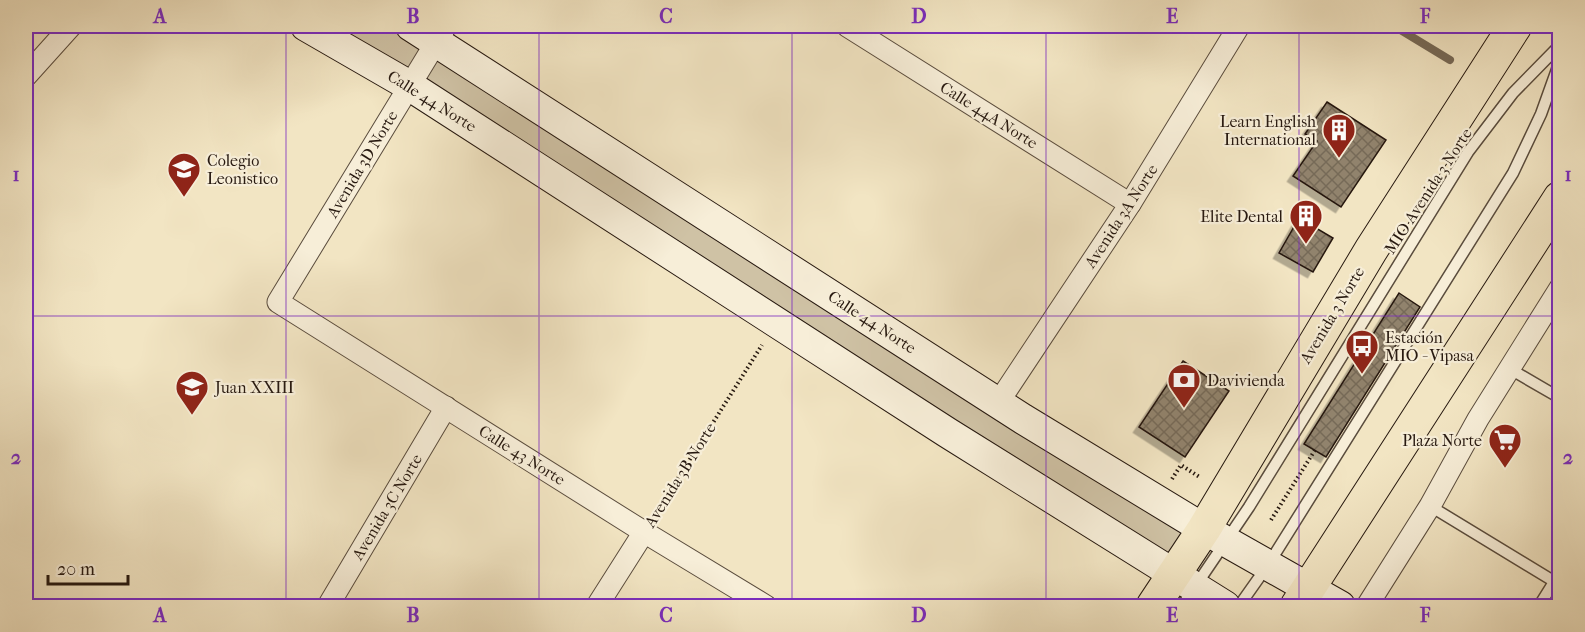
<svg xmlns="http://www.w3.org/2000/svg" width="1585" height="632" viewBox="0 0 1585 632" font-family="'IM FELL French Canon',serif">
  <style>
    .green { fill: #cfc2a5; stroke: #7b6e5a; stroke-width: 1.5 }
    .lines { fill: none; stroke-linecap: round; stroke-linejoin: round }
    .stream { stroke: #776a57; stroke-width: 8 }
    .building { fill: url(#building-cross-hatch); stroke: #271910; stroke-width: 1.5; filter: url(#shadow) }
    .lane-casing { stroke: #5a4c3d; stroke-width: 13 }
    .street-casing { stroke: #5a4c3d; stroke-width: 23 }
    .secondary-casing { stroke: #271910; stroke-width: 32 }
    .primary-casing { stroke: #271910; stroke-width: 35 }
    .path { stroke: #271910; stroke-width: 4; stroke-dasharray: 1.5 3; stroke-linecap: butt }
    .lane { stroke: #f7eed8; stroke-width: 10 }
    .street { stroke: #f7eed8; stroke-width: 21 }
    .secondary { stroke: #f7eed8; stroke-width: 30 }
    .primary { stroke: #f2e5c3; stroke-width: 33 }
    .grid { fill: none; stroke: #7b2cbf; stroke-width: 1.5; stroke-opacity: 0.55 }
    .labels { text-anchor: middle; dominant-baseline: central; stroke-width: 4.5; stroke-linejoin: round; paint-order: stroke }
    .street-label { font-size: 16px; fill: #271910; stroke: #f7eed8 }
    .poi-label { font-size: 16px; fill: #271910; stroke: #f7eed8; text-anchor: start }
    .neatline { fill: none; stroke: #7b2cbf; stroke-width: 2 }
    .grid-label { font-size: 20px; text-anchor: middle; font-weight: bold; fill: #7b2cbf }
  </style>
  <defs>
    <pattern id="building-cross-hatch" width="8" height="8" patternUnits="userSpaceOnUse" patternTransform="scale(1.5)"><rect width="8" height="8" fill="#91836d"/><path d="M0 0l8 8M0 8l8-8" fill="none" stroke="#766a58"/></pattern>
    <filter id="shadow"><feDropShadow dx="-5.5" dy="5.5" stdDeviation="0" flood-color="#0004"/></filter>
  </defs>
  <rect width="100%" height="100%" fill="#f2e5c3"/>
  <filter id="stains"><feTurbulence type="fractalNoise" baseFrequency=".00333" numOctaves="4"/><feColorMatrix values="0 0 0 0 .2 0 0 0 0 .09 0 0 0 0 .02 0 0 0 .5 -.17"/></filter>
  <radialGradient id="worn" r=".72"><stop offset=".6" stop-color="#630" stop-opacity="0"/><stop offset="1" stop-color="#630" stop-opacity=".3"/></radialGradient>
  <!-- green -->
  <polygon class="green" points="306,26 411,26 1204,529 1174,574"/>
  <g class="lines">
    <!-- stream -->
    <polyline class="stream" points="1394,26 1450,60"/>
  </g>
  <!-- building -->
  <g class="building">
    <polygon points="1327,102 1386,140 1341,207 1293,176 1317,141 1305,134"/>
    <polygon points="1299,218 1333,238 1313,272 1279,253"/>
    <polygon points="1399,293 1420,307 1326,457 1304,444"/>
    <polygon points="1183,361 1229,391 1185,457 1139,427"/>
  </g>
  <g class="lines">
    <!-- lane casing -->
    <g class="lane-casing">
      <g id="lane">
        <polyline points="1510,369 1560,398"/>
        <polyline points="1430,506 1560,585"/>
        <polyline points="1182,606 1249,507 1468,152 1513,93 1560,45"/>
        <polyline points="1239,606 1268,565 1513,173 1541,114 1560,61"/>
        <polyline points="1539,606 1554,582"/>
      </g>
    </g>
    <!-- street casing -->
    <g class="street-casing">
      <g id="street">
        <polyline points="446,26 278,302 644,532 766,606"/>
        <polyline points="847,26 1130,204"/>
        <polyline points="26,76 71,26"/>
        <polyline points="998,403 1130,204 1239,26"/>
        <polyline points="328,606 446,407"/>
        <polyline points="597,606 644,532"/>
        <polyline points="1367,606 1430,506 1478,419 1560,288"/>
      </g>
    </g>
    <!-- secondary casing -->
    <g class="secondary-casing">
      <g id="secondary">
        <polyline points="306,26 410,86 948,433 1225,606"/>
        <polyline points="411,26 1023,419 1204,529 1340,606"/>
      </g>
    </g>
    <!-- primary casing -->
    <g class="primary-casing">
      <g id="primary">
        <polyline points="1153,606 1204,529 1371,250 1515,26"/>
        <polyline points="1297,606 1560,198"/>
      </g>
    </g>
    <!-- path -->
    <g class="path">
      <polyline points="1172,479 1181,465 1201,478"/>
      <polyline points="656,513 762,345"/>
      <polyline points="1271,520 1315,450"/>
    </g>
    <!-- lane -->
    <use href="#lane" class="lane"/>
    <!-- street -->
    <use href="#street" class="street"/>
    <!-- secondary -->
    <use href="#secondary" class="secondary"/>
    <!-- primary -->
    <use href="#primary" class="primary"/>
  </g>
  <!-- grid -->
  <path class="grid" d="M286,26V606M539,26V606M792,26V606M1046,26V606M1299,26V606M26,316H1560"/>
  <!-- icons -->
  <defs>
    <g id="building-pin" transform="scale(1.725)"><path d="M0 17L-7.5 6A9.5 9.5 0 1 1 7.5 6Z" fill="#8f2418" stroke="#f7eed8"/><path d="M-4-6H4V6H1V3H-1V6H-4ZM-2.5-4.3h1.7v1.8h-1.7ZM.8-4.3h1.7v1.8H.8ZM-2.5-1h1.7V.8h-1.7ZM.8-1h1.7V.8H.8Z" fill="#fff"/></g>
    <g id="school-pin" transform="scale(1.725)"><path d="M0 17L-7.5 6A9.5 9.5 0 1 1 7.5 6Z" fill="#8f2418" stroke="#f7eed8"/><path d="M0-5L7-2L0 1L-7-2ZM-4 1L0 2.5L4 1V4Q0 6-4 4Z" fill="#fff"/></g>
    <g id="bus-pin" transform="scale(1.725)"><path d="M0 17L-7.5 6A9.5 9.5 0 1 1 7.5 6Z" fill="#8f2418" stroke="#f7eed8"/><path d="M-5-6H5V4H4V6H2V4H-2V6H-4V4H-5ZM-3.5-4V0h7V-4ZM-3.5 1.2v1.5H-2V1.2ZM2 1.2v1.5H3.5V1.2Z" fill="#fff"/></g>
    <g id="bank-pin" transform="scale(1.725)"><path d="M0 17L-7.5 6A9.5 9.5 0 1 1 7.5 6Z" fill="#8f2418" stroke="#f7eed8"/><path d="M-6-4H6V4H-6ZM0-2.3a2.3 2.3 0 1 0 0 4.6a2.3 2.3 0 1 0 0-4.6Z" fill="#fff"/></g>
    <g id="supermarket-pin" transform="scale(1.725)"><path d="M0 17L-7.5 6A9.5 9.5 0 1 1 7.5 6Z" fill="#8f2418" stroke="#f7eed8"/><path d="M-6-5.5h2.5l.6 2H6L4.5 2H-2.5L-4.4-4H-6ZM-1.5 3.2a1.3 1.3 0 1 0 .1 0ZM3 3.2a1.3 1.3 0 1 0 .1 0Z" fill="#fff"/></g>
  </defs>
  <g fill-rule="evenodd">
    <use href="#building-pin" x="1339" y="130"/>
    <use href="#school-pin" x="184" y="169"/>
    <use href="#building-pin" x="1306" y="216"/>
    <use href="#bus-pin" x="1362" y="346"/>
    <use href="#bank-pin" x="1184" y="380"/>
    <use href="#school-pin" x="192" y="387"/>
    <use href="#supermarket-pin" x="1505" y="440"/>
  </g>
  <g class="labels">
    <!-- street labels -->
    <g class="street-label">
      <text transform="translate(432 101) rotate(32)">Calle 44 Norte</text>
      <text transform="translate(989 115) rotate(32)">Calle 44A Norte</text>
      <text transform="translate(362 164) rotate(-59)">Avenida 3D Norte</text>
      <text transform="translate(1428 191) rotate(-57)">MIO Avenida 3 Norte</text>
      <text transform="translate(1121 216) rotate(-57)">Avenida 3A Norte</text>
      <text transform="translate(1332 315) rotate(-59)">Avenida 3 Norte</text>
      <text transform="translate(872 322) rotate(33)">Calle 44 Norte</text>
      <text transform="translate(522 455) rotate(32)">Calle 43 Norte</text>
      <text transform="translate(680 475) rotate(-58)">Avenida 3B Norte</text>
      <text transform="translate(387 507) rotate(-59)">Avenida 3C Norte</text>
    </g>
    <!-- poi labels -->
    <g class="poi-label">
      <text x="1316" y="121" text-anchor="end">Learn English<tspan x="1316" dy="18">International</tspan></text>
      <text x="207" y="160">Colegio<tspan x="207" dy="18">Leonistico</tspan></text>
      <text x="1283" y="216" text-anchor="end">Elite Dental</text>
      <text x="1385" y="337">Estación<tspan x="1385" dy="18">MIO - Vipasa</tspan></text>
      <text x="1207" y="380">Davivienda</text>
      <text x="215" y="387">Juan XXIII</text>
      <text x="1482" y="440" text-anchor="end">Plaza Norte</text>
    </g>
  </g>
  <!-- margin -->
  <rect width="1585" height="632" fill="none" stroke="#f2e5c3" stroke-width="66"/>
  <!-- scale -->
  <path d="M48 575v9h80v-9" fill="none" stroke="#271910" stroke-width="3"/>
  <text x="57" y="575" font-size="18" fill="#271910" stroke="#f7eed8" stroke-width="4.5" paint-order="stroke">20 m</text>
  <rect x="33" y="33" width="1519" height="566" class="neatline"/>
  <g class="grid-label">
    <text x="160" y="23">A</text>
    <text x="413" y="23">B</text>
    <text x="666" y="23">C</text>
    <text x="919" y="23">D</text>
    <text x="1172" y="23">E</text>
    <text x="1425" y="23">F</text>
    <text x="16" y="181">1</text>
    <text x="1568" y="181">1</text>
    <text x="16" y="464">2</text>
    <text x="1568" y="464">2</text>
    <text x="160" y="622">A</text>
    <text x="413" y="622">B</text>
    <text x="666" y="622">C</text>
    <text x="919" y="622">D</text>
    <text x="1172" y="622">E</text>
    <text x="1425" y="622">F</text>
  </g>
  <rect width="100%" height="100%" filter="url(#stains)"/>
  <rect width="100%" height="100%" fill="url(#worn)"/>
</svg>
